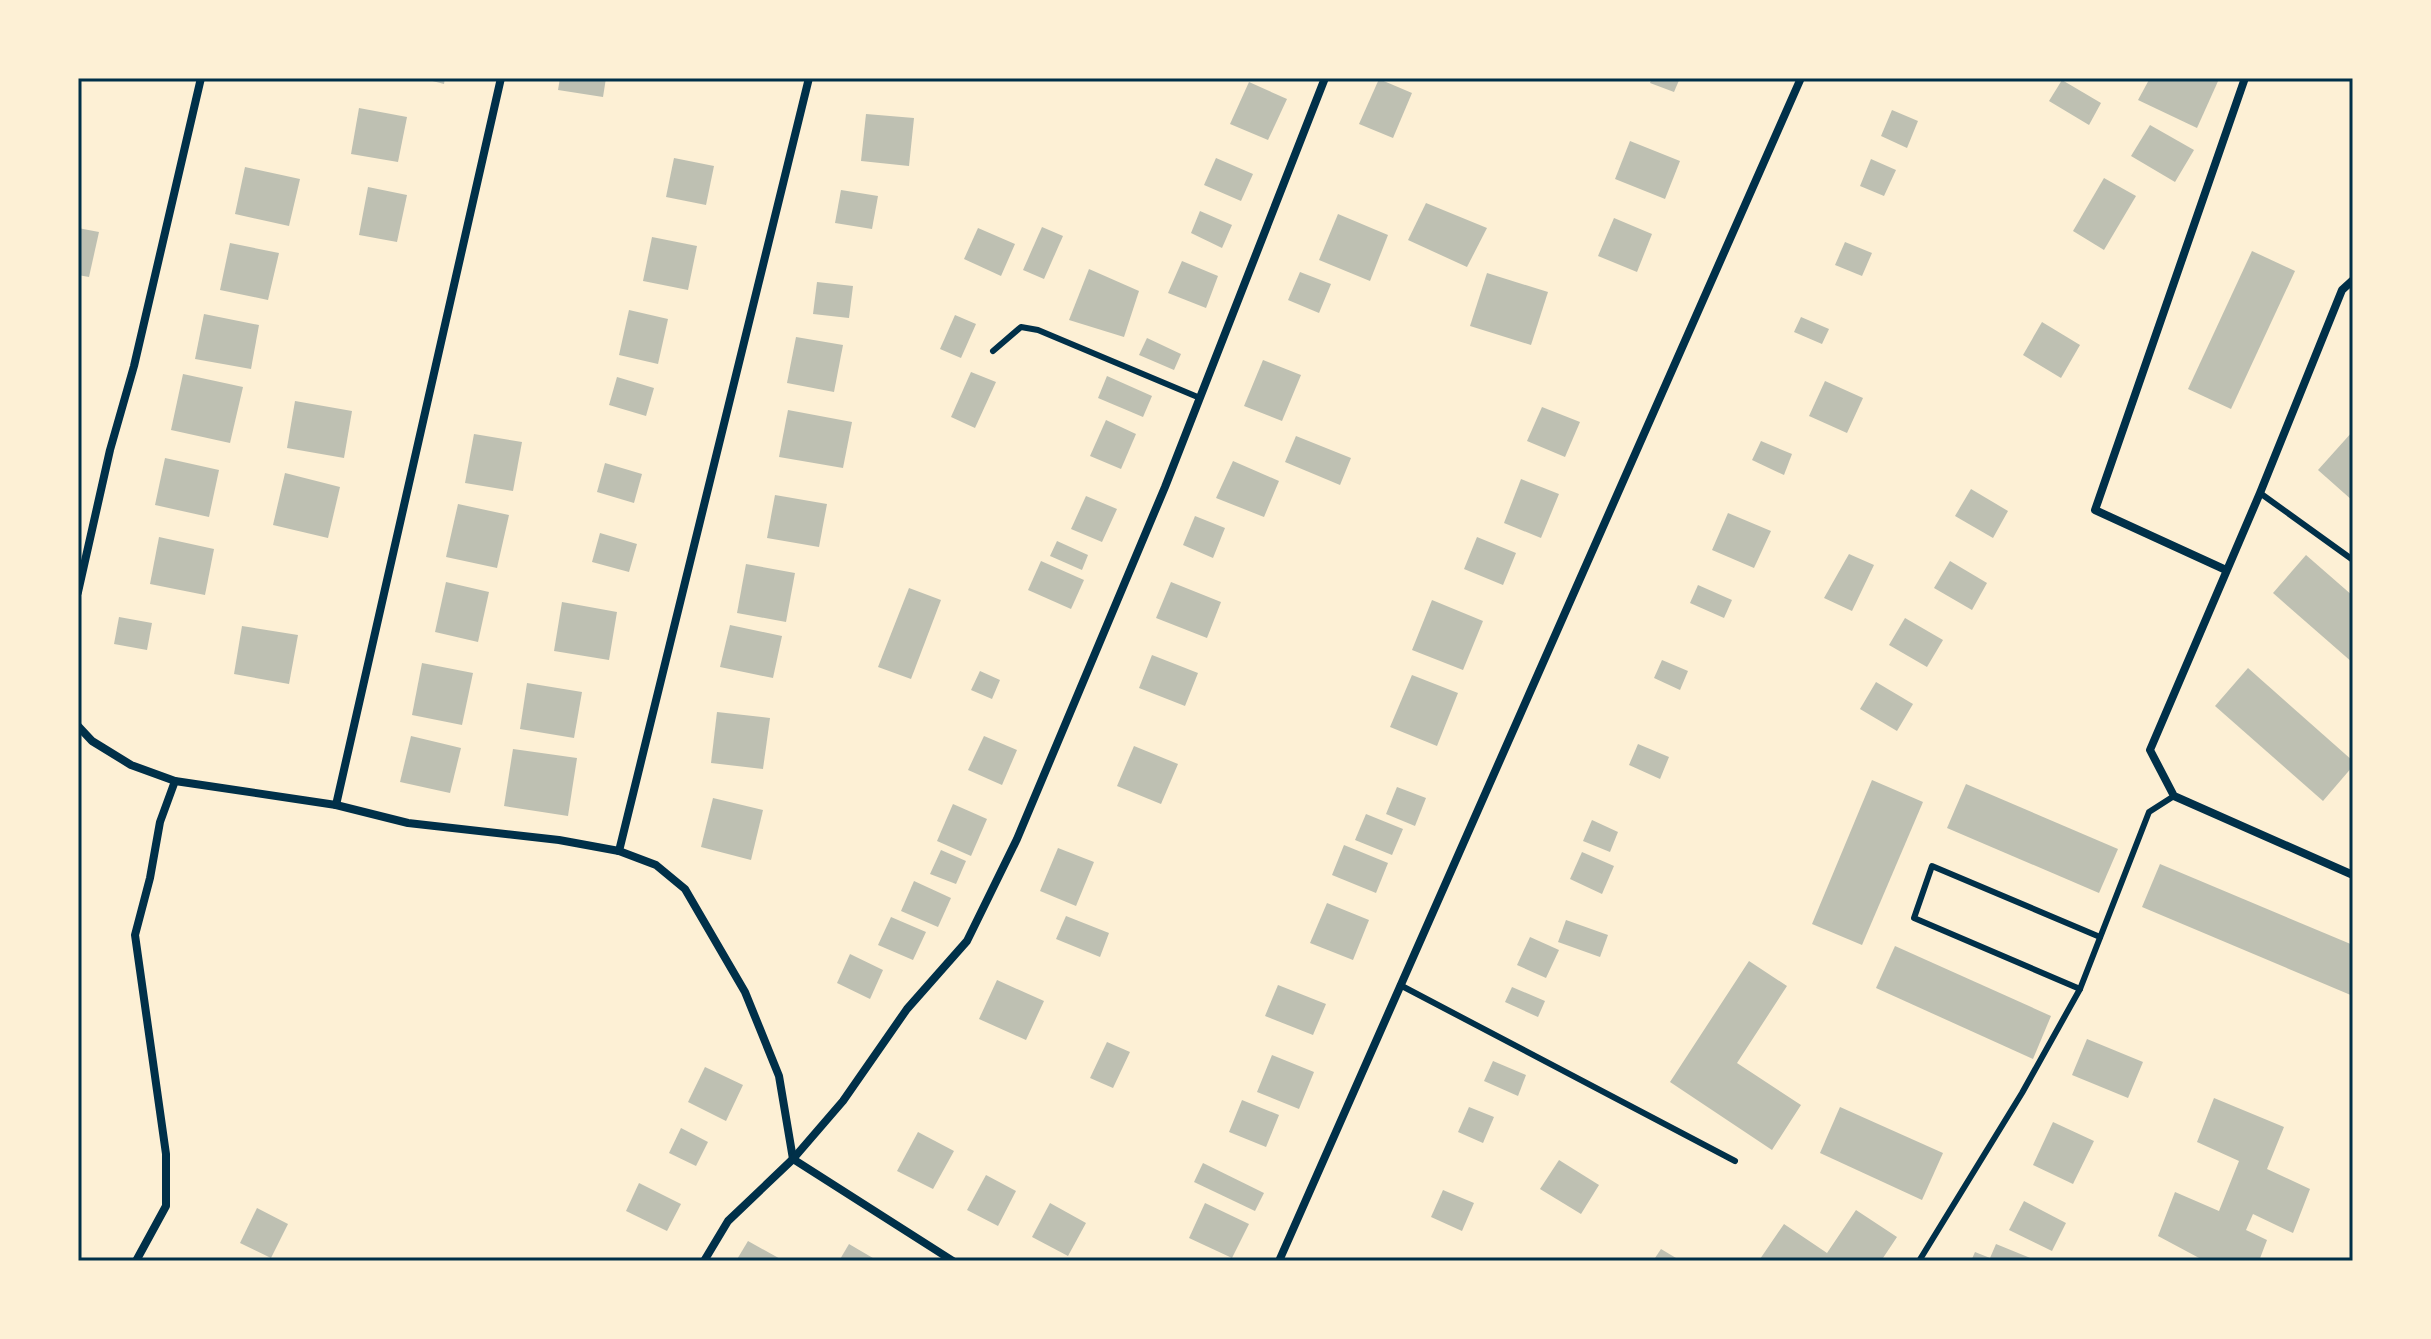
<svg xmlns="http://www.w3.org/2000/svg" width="2431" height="1339" viewBox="0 0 2431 1339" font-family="Lato,sans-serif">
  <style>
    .building { fill: #bec0b2 }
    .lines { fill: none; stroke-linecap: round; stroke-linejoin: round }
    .service { stroke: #003049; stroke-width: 6 }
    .minor { stroke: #003049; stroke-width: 8 }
    .neatline { fill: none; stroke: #003049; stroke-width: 3 }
  </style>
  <rect width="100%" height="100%" fill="#fdf0d5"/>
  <!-- building -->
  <g class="building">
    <polygon points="421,78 445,78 444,84"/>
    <polygon points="560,78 606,78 603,97 558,90"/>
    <polygon points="1652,78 1680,78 1674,92 1650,83"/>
    <polygon points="2150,78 2217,78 2219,79 2197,128 2138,100"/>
    <polygon points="1379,79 1412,93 1393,138 1359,124"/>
    <polygon points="2062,80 2101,103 2089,125 2049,101"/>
    <polygon points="1249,82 1287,99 1268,140 1230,124"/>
    <polygon points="359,108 407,117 398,162 351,154"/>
    <polygon points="1892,110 1918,121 1907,148 1881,136"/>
    <polygon points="866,114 914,118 909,166 861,161"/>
    <polygon points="2150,125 2194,150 2175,182 2131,156"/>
    <polygon points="1630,141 1680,161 1665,199 1615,179"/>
    <polygon points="674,158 714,166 706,205 666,197"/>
    <polygon points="1216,158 1253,174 1241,201 1204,185"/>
    <polygon points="1871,159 1896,170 1884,196 1860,186"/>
    <polygon points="245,167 300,179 289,226 235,214"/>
    <polygon points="2104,178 2136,196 2104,250 2073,231"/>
    <polygon points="368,187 407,195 397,242 359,235"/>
    <polygon points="841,190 878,196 872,229 835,223"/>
    <polygon points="1426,203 1487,228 1467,267 1408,240"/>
    <polygon points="1200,211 1232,225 1222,248 1191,233"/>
    <polygon points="1338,214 1388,235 1370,281 1319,260"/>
    <polygon points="1614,218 1652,234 1637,272 1598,256"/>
    <polygon points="1042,227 1063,236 1044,279 1023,270"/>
    <polygon points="78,228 99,232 89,277 78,275"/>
    <polygon points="978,228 1015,244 1001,276 964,259"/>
    <polygon points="652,237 697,246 688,290 643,281"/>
    <polygon points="1845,242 1872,253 1862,276 1835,265"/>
    <polygon points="230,243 279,253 268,300 220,290"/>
    <polygon points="2252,251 2295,271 2231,409 2188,389"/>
    <polygon points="1182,261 1218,276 1206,308 1168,293"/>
    <polygon points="1089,269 1139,291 1124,337 1069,320"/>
    <polygon points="1300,272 1331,284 1319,313 1288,300"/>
    <polygon points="1487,273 1548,292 1531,345 1470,326"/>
    <polygon points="817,282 853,286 849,318 813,314"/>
    <polygon points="629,310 668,319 658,364 619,355"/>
    <polygon points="204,314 259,325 251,369 195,359"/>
    <polygon points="955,315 976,324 961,358 940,349"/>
    <polygon points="1801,317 1829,329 1822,344 1794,332"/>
    <polygon points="2042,322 2080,345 2061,378 2023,355"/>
    <polygon points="796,337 843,345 834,392 787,383"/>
    <polygon points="1147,338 1181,354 1174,370 1139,355"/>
    <polygon points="1263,360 1301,375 1282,421 1244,406"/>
    <polygon points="971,372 996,382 975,428 951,417"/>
    <polygon points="183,374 243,387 230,443 171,430"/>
    <polygon points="1107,376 1152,396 1143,417 1098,398"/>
    <polygon points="617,377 654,388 646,416 609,405"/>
    <polygon points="1825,381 1863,398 1847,433 1809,416"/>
    <polygon points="295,401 352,411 344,458 287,448"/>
    <polygon points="1542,407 1580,422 1565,457 1527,441"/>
    <polygon points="788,410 852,422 843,468 779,457"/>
    <polygon points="1106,420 1136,434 1121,469 1090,456"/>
    <polygon points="2353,431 2353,501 2318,470"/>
    <polygon points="474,434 522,442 513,491 465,483"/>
    <polygon points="1296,436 1351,458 1340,485 1285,462"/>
    <polygon points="1761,441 1792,454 1784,475 1752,460"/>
    <polygon points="165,458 219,470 209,517 155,505"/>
    <polygon points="1233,461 1279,481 1264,517 1216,498"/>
    <polygon points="605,463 642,474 634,503 597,492"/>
    <polygon points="285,473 340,487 328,538 273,525"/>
    <polygon points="1521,479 1559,494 1541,538 1504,523"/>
    <polygon points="1971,489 2008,511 1993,538 1955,516"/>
    <polygon points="775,495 827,504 819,547 767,538"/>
    <polygon points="1086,496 1117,509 1102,542 1071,529"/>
    <polygon points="458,504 509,515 497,568 446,557"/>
    <polygon points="1728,513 1771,531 1754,568 1712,550"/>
    <polygon points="1195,516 1225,528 1213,558 1183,545"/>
    <polygon points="600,533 637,544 629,572 592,562"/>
    <polygon points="159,537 214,549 205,595 150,584"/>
    <polygon points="1477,537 1516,553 1503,585 1464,569"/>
    <polygon points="1057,541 1088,555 1082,570 1050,556"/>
    <polygon points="1849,554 1874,565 1852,611 1824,598"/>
    <polygon points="2306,555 2353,596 2353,663 2273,593"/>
    <polygon points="1041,561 1084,580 1071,609 1028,590"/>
    <polygon points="1950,561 1987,583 1972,610 1934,588"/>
    <polygon points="746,564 795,573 786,622 737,613"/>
    <polygon points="446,582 489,592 478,642 435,632"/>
    <polygon points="1171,582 1221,602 1207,638 1156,618"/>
    <polygon points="1698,585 1732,600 1724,618 1690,603"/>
    <polygon points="909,588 941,600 911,679 878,667"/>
    <polygon points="1432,600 1483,621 1463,670 1412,650"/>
    <polygon points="562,602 617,612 609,660 554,651"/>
    <polygon points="119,617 152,623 147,650 114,644"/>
    <polygon points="1905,618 1943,640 1927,667 1889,645"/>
    <polygon points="730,625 782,636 773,678 720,667"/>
    <polygon points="242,626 298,635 289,684 234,674"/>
    <polygon points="1152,655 1198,673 1185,706 1139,688"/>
    <polygon points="1662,660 1688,671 1680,690 1654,678"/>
    <polygon points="422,663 473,673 462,725 412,715"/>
    <polygon points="2248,668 2353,761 2353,766 2323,801 2215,706"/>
    <polygon points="980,671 1000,680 992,699 971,690"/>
    <polygon points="1412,675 1458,693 1437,746 1390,727"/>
    <polygon points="1876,682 1913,704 1897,731 1860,709"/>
    <polygon points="527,683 582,692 574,738 520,729"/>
    <polygon points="717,712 770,718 763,769 711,763"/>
    <polygon points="411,736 461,748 450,793 400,782"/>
    <polygon points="984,736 1017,750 1002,785 968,770"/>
    <polygon points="1638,744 1669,757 1660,779 1629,765"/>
    <polygon points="1134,746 1178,764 1161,804 1117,786"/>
    <polygon points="513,749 577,758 568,816 504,806"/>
    <polygon points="1872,780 1923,802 1862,945 1812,924"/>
    <polygon points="1966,784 2118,849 2099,893 1947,828"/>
    <polygon points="1397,787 1426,798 1415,826 1386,814"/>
    <polygon points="713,798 763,810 751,860 701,847"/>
    <polygon points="953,804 987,819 971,856 937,841"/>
    <polygon points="1366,814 1403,829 1392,855 1355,840"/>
    <polygon points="1592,820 1618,832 1610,852 1583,841"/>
    <polygon points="1344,845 1388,863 1376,893 1332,875"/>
    <polygon points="1058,848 1094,862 1076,906 1040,891"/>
    <polygon points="941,850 966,861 956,884 930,874"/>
    <polygon points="1582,852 1614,866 1602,894 1570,879"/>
    <polygon points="2160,864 2353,945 2353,996 2142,907"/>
    <polygon points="914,881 951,898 938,927 901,911"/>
    <polygon points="1327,903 1369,920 1353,960 1310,943"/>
    <polygon points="1066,916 1109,933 1100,957 1056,939"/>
    <polygon points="891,917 926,932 913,960 878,945"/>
    <polygon points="1566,920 1608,935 1600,957 1558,942"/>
    <polygon points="1530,937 1559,950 1546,978 1517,965"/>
    <polygon points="1895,946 2051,1016 2033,1059 1876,988"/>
    <polygon points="850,954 883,970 870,999 837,983"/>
    <polygon points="1749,961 1787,986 1737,1063 1801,1105 1772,1150 1670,1082"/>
    <polygon points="997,980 1044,1001 1026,1040 979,1019"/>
    <polygon points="1278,985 1326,1004 1313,1035 1265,1016"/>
    <polygon points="1512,987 1545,1001 1538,1017 1505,1002"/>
    <polygon points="2087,1039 2143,1062 2128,1098 2072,1075"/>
    <polygon points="1107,1042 1130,1052 1113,1088 1090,1078"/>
    <polygon points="1272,1055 1314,1072 1299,1109 1257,1092"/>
    <polygon points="1493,1061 1526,1075 1518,1096 1484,1081"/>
    <polygon points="705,1067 743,1085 726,1121 688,1102"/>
    <polygon points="2214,1098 2284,1127 2267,1169 2310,1189 2293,1233 2253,1214 2246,1230 2267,1240 2259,1261 2200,1261 2201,1259 2158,1236 2175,1192 2219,1211 2239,1161 2197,1142"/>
    <polygon points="1242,1100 1279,1115 1266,1147 1229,1132"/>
    <polygon points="1469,1107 1494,1117 1483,1143 1458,1132"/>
    <polygon points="1840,1107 1943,1153 1922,1200 1820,1153"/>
    <polygon points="2053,1122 2094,1141 2073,1184 2033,1165"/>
    <polygon points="681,1128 708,1142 696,1166 669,1153"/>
    <polygon points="918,1132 954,1151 933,1189 897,1171"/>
    <polygon points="1559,1160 1599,1185 1581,1214 1540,1189"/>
    <polygon points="1203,1163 1264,1193 1255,1211 1194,1182"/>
    <polygon points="986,1175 1016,1191 998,1226 967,1210"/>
    <polygon points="639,1183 681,1204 667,1231 626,1211"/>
    <polygon points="1443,1190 1474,1203 1462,1231 1431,1217"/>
    <polygon points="2024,1201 2066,1223 2052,1251 2009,1230"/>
    <polygon points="1050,1203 1086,1223 1068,1256 1032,1237"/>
    <polygon points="1205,1203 1249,1224 1232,1258 1189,1238"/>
    <polygon points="257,1208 288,1224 271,1258 240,1243"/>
    <polygon points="1856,1210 1897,1237 1881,1261 1760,1259 1784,1224 1827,1253"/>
    <polygon points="748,1241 784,1261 736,1261"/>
    <polygon points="849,1244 878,1261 839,1261"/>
    <polygon points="1996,1244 2038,1261 1971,1261 1975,1252 1990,1258"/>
    <polygon points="1661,1249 1681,1261 1653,1261"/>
  </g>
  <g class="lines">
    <!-- service -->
    <g class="service">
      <polyline points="993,351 1021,327 1038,330 1200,398"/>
      <polyline points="2260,493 2353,560"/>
      <polyline points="1400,985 1735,1161"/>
      <polyline points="2080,989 1914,918 1932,866 2100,937"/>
      <polyline points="1919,1261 2022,1093 2080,989 2149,812 2174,796"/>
    </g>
    <!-- minor -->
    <g class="minor">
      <polyline points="2353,280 2342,290 2260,493 2150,750 2174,796 2353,875"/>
      <polyline points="2226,570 2095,510 2245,78"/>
      <polyline points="78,592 110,450 134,366 201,78"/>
      <polyline points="78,726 92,741 131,765 175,781 336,805 408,823 559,840 619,851 656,865 685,889 745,992 779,1076 793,1159 953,1261"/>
      <polyline points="336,805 501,78"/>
      <polyline points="619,851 809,78"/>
      <polyline points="136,1261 166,1206 166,1154 135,935 150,878 160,822 175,781"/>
      <polyline points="704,1261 728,1221 793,1159 843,1101 907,1009 967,941 1017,839 1165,487 1325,78"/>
      <polyline points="1279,1261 1801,78"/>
    </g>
  </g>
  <!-- border -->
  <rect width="2431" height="1339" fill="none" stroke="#fdf0d5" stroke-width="160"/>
  <rect x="80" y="80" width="2271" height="1179" class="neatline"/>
</svg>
